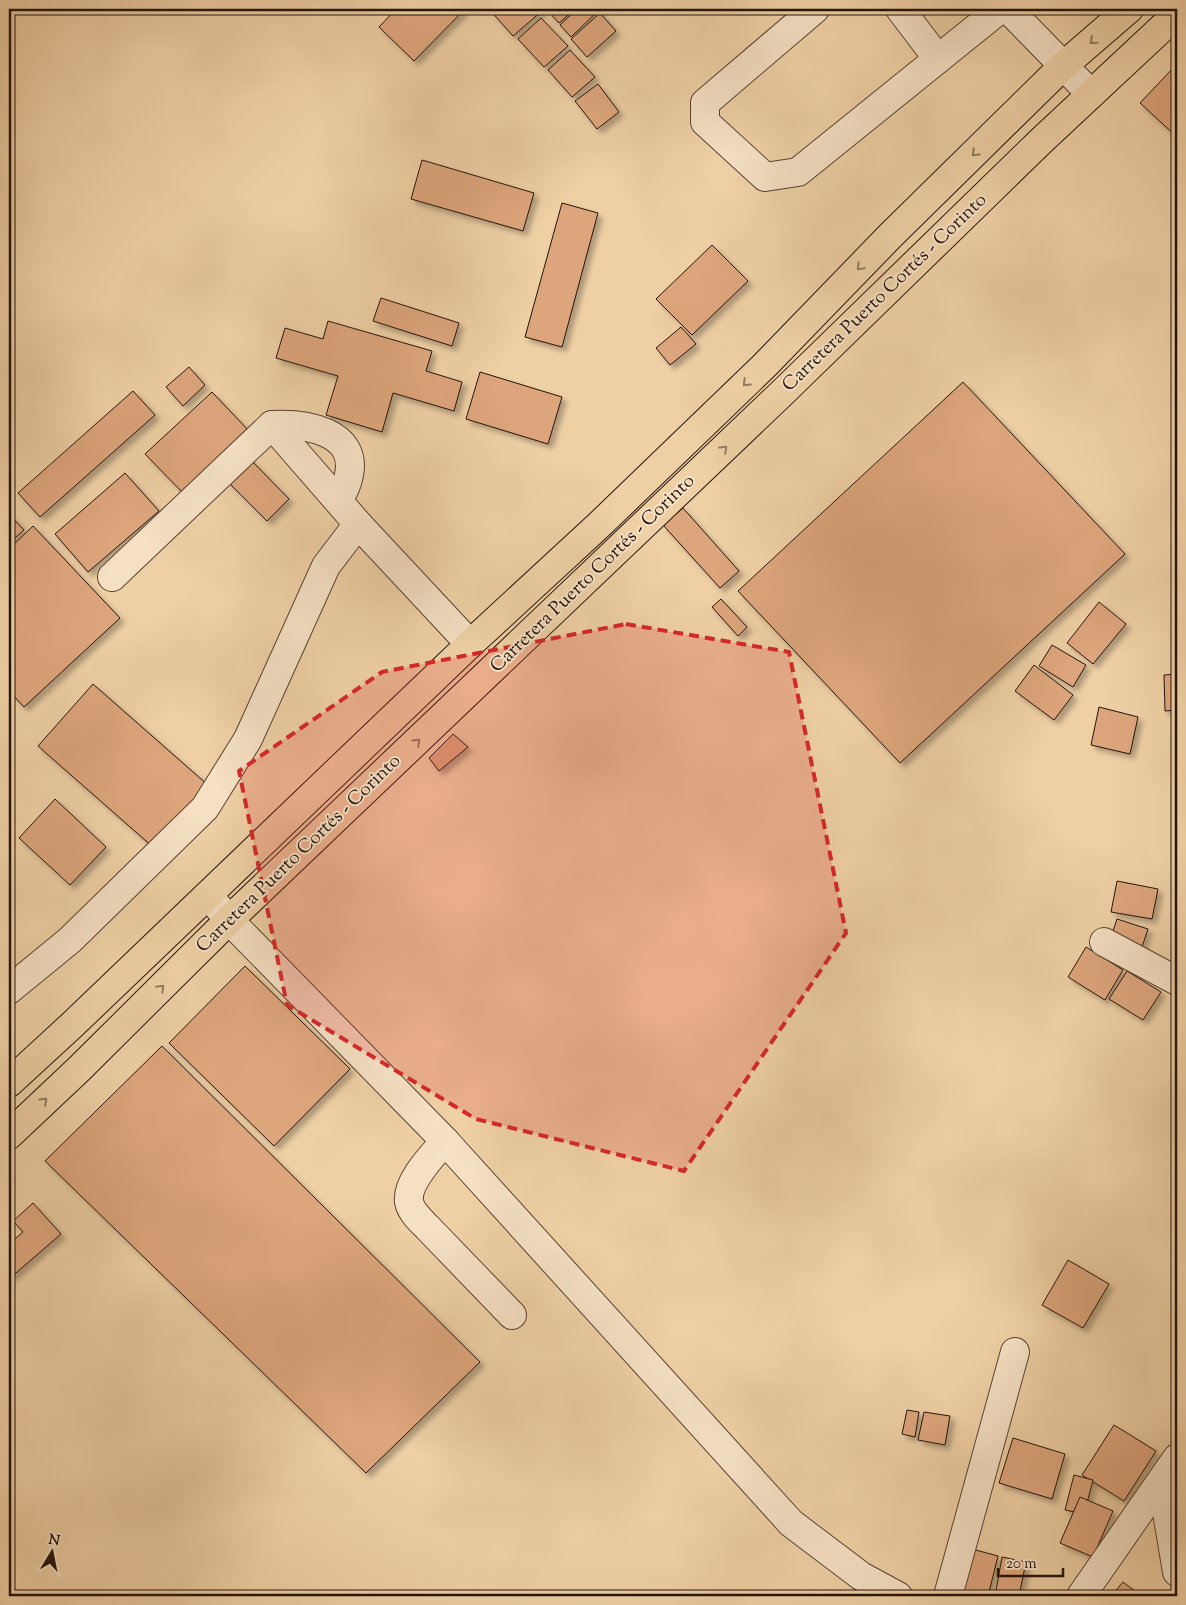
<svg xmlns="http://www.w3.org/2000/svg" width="1186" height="1605" viewBox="0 0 1186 1605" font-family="'Sorts Mill Goudy',serif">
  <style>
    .building { fill: #dda57b; stroke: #25140d; filter: url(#shadow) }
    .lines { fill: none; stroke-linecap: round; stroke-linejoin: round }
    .minor-casing { stroke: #584333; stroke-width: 30 }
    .highway-casing { stroke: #25140d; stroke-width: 30 }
    .minor { stroke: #f5e0c4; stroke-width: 28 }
    .highway { stroke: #efd0a5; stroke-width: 28 }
    .oneway { stroke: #947b61 }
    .marked { fill: #d62828; fill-opacity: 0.2; stroke: #d62828; stroke-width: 4; stroke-dasharray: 10 6; stroke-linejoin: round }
    .labels { text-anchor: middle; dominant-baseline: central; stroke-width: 4; stroke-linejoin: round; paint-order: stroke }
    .street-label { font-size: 19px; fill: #25140d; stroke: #f5e0c4 }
  </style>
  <defs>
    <filter id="shadow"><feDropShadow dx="4.5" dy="4.5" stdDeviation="2.5" flood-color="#0004"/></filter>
  </defs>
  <rect width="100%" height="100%" fill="#efd0a5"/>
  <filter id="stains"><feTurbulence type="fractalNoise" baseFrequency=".004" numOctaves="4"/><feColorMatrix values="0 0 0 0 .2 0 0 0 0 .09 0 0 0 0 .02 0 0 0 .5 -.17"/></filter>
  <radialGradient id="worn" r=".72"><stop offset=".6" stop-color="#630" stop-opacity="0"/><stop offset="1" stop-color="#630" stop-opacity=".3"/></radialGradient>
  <!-- building -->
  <g class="building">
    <polygon points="396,9 465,9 414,61 379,27"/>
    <polygon points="489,9 540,9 542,11 513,36"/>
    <polygon points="546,9 575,9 559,23"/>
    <polygon points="577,9 600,9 571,37 560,25"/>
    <polygon points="600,13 616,31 587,57 571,39"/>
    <polygon points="541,18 568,46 544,67 518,39"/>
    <polygon points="570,50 595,77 572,97 548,70"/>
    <polygon points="1174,67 1177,69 1177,137 1140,103"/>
    <polygon points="598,84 619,112 597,129 575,101"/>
    <polygon points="422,160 534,193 523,231 411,199"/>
    <polygon points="562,203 598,213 562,347 525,337"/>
    <polygon points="712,245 748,281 692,335 656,299"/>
    <polygon points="381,298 459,323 452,346 373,321"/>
    <polygon points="328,321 432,351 426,371 462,382 454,411 393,393 382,432 326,415 338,376 276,358 285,328 323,339"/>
    <polygon points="681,327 696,344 670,365 656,348"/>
    <polygon points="189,367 205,385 183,406 166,387"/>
    <polygon points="480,372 562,397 548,444 466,419"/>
    <polygon points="963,382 1125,554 900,763 738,591"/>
    <polygon points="133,391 155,415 40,517 18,493"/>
    <polygon points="212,392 250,432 184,494 145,454"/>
    <polygon points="249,458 289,499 267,521 226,480"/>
    <polygon points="125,473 159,511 88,572 55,534"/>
    <polygon points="683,508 739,571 720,588 663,525"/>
    <polygon points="9,514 24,530 9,543"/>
    <polygon points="33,526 120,618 24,707 9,691 9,549"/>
    <polygon points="721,599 747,627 738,636 712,607"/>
    <polygon points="1099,602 1126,624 1093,664 1067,643"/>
    <polygon points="1052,645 1086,665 1073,687 1039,666"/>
    <polygon points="1034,665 1073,695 1054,720 1015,691"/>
    <polygon points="1177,674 1177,710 1165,711 1164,675"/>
    <polygon points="93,684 209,786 154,848 38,746"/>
    <polygon points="1099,707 1138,717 1130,754 1091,745"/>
    <polygon points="453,734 468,747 439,771 429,758"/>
    <polygon points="55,799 106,847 70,885 19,838"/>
    <polygon points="1117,881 1158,889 1152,919 1111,912"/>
    <polygon points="1117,919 1148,929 1141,950 1110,940"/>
    <polygon points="1086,947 1123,970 1105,1000 1068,977"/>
    <polygon points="245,966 350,1069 274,1146 169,1043"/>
    <polygon points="1127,971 1161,992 1143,1020 1109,999"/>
    <polygon points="162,1046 480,1362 366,1473 45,1161"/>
    <polygon points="33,1203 61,1234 9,1279 9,1244 23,1232 13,1221"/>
    <polygon points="1068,1260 1109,1284 1083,1328 1042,1305"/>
    <polygon points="907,1410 919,1412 915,1437 902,1434"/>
    <polygon points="924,1412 950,1416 945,1445 918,1440"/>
    <polygon points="1114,1425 1156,1451 1124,1501 1082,1475"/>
    <polygon points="1013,1438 1065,1454 1052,1499 999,1483"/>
    <polygon points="1074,1475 1093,1480 1084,1514 1065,1510"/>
    <polygon points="1080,1497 1113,1511 1093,1557 1060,1543"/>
    <polygon points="972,1549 998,1556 988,1596 961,1596"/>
    <polygon points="1002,1557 1026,1562 1019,1596 995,1596"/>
    <polygon points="1123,1582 1141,1596 1111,1596"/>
  </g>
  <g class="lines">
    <!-- minor casing -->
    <g class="minor-casing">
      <g id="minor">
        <polyline points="815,9 705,103 705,122 765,177 798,172 938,59 900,9"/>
        <polyline points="1008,9 1091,94"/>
        <polyline points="938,59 1000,9"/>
        <path d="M272,425C304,423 358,431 349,475C347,485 344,492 338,500"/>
        <polyline points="112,577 272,425 358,524 470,644"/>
        <polyline points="208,895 229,920 445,1141 791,1523 861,1576 898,1596"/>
        <polyline points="1104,942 1177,981"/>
        <polyline points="9,990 70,940 205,808 248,739 326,566 358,524"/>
        <path d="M445,1141C433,1155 406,1182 409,1202C411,1212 421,1221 428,1228L512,1315"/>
        <polyline points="1162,1482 1177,1572"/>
        <polyline points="948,1596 1015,1352"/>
        <polyline points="1081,1596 1177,1458"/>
      </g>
    </g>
    <!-- highway casing -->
    <g class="highway-casing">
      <g id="highway">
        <polyline points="9,1083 71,1026 470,644 599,525 765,365 890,236 1063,66 1129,9"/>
        <polyline points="9,1135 79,1069 229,920 781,394 1041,141 1177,14"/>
      </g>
    </g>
    <!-- minor -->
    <use href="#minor" class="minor"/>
    <!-- highway -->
    <use href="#highway" class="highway"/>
  </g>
  <!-- one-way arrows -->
  <defs><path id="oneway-chevron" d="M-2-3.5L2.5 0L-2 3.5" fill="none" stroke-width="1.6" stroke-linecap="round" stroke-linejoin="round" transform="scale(1.25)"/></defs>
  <g class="oneway">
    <use href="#oneway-chevron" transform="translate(1093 41) rotate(139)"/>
    <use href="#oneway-chevron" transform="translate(975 153) rotate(136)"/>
    <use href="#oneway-chevron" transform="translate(860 267) rotate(134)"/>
    <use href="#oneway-chevron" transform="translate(746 383) rotate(136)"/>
    <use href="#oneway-chevron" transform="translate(724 449) rotate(-44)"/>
    <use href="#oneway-chevron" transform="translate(417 742) rotate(-43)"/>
    <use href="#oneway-chevron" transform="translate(161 988) rotate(-45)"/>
    <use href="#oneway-chevron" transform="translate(44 1101) rotate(-43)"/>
  </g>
  <!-- marked area -->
  <path class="marked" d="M626,624L789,652L846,933L684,1171L476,1119L287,1005L239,771L382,672Z"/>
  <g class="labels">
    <!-- street labels -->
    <g class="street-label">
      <text transform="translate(885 293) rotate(-44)">Carretera Puerto Cortés - Corinto</text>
      <text transform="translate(593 574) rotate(-44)">Carretera Puerto Cortés - Corinto</text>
      <text transform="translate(299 854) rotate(-44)">Carretera Puerto Cortés - Corinto</text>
    </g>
  </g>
  <!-- margin -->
  <rect width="1186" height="1605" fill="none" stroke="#efd0a5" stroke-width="30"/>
  <rect x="10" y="10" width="1166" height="1585" fill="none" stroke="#25140d" stroke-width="2.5"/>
  <rect x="15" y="15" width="1156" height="1575" fill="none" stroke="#25140d"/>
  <!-- north arrow -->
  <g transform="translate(52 1552) rotate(10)" stroke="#f5e0c4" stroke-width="4" paint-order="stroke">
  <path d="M0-4L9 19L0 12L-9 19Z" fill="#25140d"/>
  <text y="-8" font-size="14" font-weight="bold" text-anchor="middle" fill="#25140d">N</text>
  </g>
  <!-- scale -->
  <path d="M998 1568v8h65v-8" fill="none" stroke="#25140d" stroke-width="2.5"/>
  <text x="1006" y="1568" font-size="15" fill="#25140d" stroke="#f5e0c4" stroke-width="4" paint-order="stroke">20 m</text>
  <rect width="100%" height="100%" filter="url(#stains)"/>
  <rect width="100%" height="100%" fill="url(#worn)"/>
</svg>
